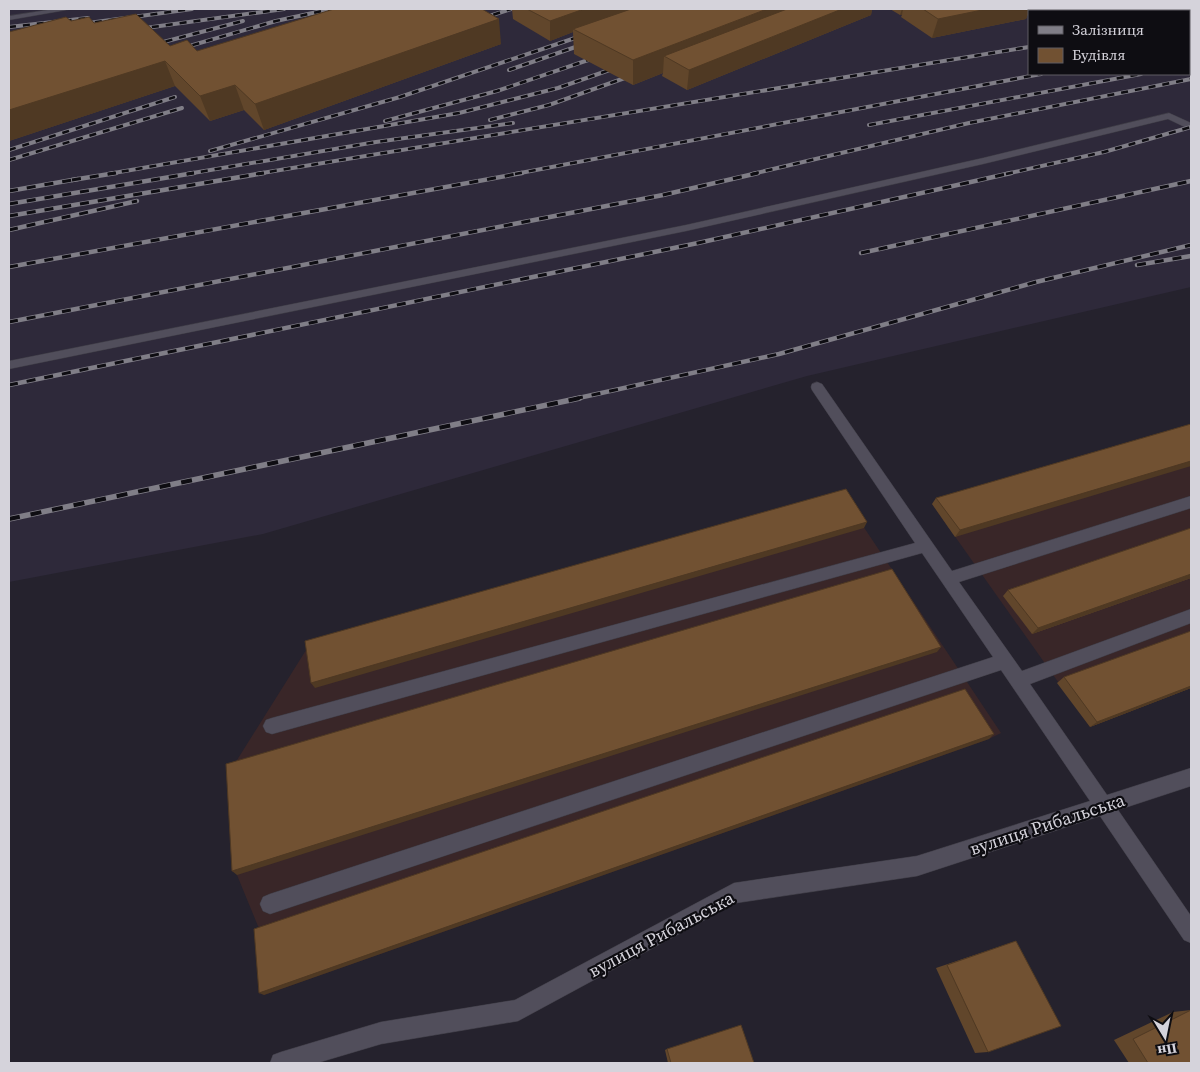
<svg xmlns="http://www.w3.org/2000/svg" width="1200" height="1072" viewBox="0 0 1200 1072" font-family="'Source Serif 4',serif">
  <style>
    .built { fill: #2e293a; fill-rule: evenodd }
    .industrial { fill: #392628 }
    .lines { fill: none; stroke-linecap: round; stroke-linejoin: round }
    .service-casing { stroke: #3e3c45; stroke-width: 1 }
    .service { fill: #514e5b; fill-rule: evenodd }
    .rail-far2-casing { stroke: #807e87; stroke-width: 4 }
    .rail-far1-casing { stroke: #807e87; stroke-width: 4.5 }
    .rail-casing { stroke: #807e87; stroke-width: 5.5 }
    .rail-far2 { stroke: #0e0d12; stroke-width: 2.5; stroke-dasharray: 7; stroke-linecap: butt }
    .rail-far1 { stroke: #0e0d12; stroke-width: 3; stroke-dasharray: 9; stroke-linecap: butt }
    .rail { stroke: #0e0d12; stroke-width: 4; stroke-dasharray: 11; stroke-linecap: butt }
    .wall { fill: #61462b }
    .shaded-wall { fill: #4f3923 }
    .building { fill: #715132; stroke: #4f3923 }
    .labels { text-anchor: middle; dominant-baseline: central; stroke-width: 4.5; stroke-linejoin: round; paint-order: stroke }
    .near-street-label { font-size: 18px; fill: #d5d3db; stroke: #0e0d12 }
  </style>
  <rect width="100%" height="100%" fill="#25222d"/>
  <!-- built -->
  <path class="built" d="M9,9H1191V287L807,376L263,534L9,582ZM1029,11H1189V74H1029Z"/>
  <!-- industrial -->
  <g class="industrial">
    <polygon points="1191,429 1191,688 1090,727 932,504"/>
    <polygon points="843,496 1001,733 989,739 264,995 260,931 237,875 232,768 308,647"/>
  </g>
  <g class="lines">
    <!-- service casing -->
    <g class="service-casing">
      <g id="service">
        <polygon points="54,9 72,9 9,20 9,16"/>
        <polygon points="1169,113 1191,123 1191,130 1168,119 983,164 686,231 9,369 9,361 686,225 983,158"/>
        <polygon points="817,382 822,384 952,571 1191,496 1191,508 959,582 1022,671 1191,609 1191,623 1030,684 1107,795 1191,768 1191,786 1118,810 1191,916 1191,943 1184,940 1100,816 917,876 736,903 518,1021 381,1044 317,1063 270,1063 273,1055 281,1052 381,1022 515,1000 734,883 917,856 1090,801 1001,670 270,914 263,911 260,904 263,897 270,894 993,657 922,553 272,734 266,732 263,726 266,720 272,718 915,543 812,390 811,387 812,384"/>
      </g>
    </g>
    <!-- service -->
    <use href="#service" class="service"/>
    <!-- rail-far2 casing -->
    <g class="rail-far2-casing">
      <g id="rail-far2">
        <polyline points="1189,13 1191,12"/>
        <polyline points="480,19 511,9"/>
        <polyline points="81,24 192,9"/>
        <polyline points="9,27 88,18"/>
        <polyline points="1189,28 1191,28"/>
        <polyline points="138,29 284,9"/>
        <polyline points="152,45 243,21"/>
        <polyline points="1189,45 1191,45"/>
        <polyline points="179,49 276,21 331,9"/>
        <polyline points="1189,65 1191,64"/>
        <polyline points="509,70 587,43"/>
        <polyline points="490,120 549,105 636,74"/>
        <polyline points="385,121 497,91 600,56"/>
        <polyline points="869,125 1141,74"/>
        <polyline points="9,150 175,97"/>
        <polyline points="210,151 400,97 587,34"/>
        <polyline points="9,160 182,108"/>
        <polyline points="108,174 459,113 558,88 621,66"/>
        <polyline points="187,174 376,142 513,123"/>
        <polyline points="256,174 1029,47"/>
        <polyline points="515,174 1041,74"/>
        <polyline points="752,174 969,123 1191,79"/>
        <polyline points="1006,174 1104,152 1191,127"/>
      </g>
    </g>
    <!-- rail-far1 casing -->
    <g class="rail-far1-casing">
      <g id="rail-far1">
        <polyline points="72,180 116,173"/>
        <polyline points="9,191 78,179"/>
        <polyline points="9,204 194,173"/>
        <polyline points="9,216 264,173"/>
        <polyline points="9,230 137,201"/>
        <polyline points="861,253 1191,181"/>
        <polyline points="1137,265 1191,256"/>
        <polyline points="9,267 522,173"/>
        <polyline points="9,322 663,195 758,173"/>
        <polyline points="9,385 698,243 1011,173"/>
        <polyline points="574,399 779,354 1036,282 1191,245"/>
      </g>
    </g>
    <!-- rail casing -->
    <g class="rail-casing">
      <polyline id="rail" points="9,519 580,398"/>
    </g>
    <!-- rail-far2 -->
    <use href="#rail-far2" class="rail-far2"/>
    <!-- rail-far1 -->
    <use href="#rail-far1" class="rail-far1"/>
    <!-- rail -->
    <use href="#rail" class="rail"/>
  </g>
  <!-- wall -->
  <g class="wall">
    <polygon points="512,9 872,9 871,15 687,90 662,76 663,73 633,85 574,54 573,32 550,41 513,19"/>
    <polygon points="890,9 1030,9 1026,19 932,38 901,17 902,15 900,15"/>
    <polygon points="71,21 94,23 170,46 197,51 501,44 264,130 244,110 210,121 175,86 9,141 9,32"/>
    <polygon points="1191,424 955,537 932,504 936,498"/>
    <polygon points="1191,528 1191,578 1032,634 1003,596 1008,590"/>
    <polygon points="1064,677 1191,688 1090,727 1057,683"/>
    <polygon points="1016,941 988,1052 975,1053 936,968"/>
    <polygon points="1191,1010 1191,1063 1129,1063 1114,1040 1173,1012"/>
    <polygon points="667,1049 754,1063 668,1063 665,1050"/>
  </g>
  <!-- shaded-wall -->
  <g class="shaded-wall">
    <polygon points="584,9 637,9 573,29 573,32 550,41 550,21"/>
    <polygon points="767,9 824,9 664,56 663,73 633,85 633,60"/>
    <polygon points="842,9 872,9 871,15 687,90 689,70"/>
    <polygon points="902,9 903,9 902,15 900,15"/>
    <polygon points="987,9 1030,9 1026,19 932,38 938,19"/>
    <polygon points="499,19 501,44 264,130 255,104"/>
    <polygon points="165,61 175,86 9,141 9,110"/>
    <polygon points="235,85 244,110 210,121 200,96"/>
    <polygon points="1191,461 1191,466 955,537 960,530"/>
    <polygon points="867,522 864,528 315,688 311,683"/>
    <polygon points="1191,574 1191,578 1032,634 1038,628"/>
    <polygon points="941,647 937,652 237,875 232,871"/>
    <polygon points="1191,686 1191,688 1090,727 1097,722"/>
    <polygon points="994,734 989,739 264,995 259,993"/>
  </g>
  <!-- building -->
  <g class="building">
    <polygon points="334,9 482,9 499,19 255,104 235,85 200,96 165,61 9,110 9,32 66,17 71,21 89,17 94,23 136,14 170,46 187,40 197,51"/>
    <polygon points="527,9 584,9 550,21"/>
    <polygon points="631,9 767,9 633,60 573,29"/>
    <polygon points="787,9 842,9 689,70 664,56"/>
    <polygon points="923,9 987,9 938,19"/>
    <polygon points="1191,424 1191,461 960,530 936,498"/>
    <polygon points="846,489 867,522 311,683 305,641"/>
    <polygon points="1191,528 1191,574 1038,628 1008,590"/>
    <polygon points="892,569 941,647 232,871 226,764"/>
    <polygon points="1191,631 1191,686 1097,722 1064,677"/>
    <polygon points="965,689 994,734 259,993 254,929"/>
    <polygon points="1016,941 1061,1026 988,1052 947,965"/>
    <polygon points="1191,1010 1191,1063 1148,1063 1133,1039"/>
    <polygon points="741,1025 754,1063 671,1063 667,1049"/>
  </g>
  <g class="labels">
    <!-- near-street labels -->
    <g class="near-street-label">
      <text transform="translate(1047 824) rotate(-18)">вулиця Рибальська</text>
      <text transform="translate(661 934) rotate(-28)">вулиця Рибальська</text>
    </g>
  </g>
  <!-- border -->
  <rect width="1200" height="1072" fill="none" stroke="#d5d3db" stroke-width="20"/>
  <!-- legend -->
  <rect x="1028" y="10" width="162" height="65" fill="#0e0d12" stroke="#5e5c62"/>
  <rect x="1038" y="26" width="25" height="8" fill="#807e87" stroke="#5e5c62"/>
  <text x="1072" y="35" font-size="15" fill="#d5d3db">Залізниця</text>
  <rect x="1038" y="48" width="25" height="15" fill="#715132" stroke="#5e5c62"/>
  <text x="1072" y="60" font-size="15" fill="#d5d3db">Будівля</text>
  <!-- north arrow -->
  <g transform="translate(1165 1037) rotate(170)" stroke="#0e0d12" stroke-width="4" paint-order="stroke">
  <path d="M0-4L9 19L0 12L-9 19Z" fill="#d5d3db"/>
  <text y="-8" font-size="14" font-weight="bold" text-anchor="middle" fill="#d5d3db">Пн</text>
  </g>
</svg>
